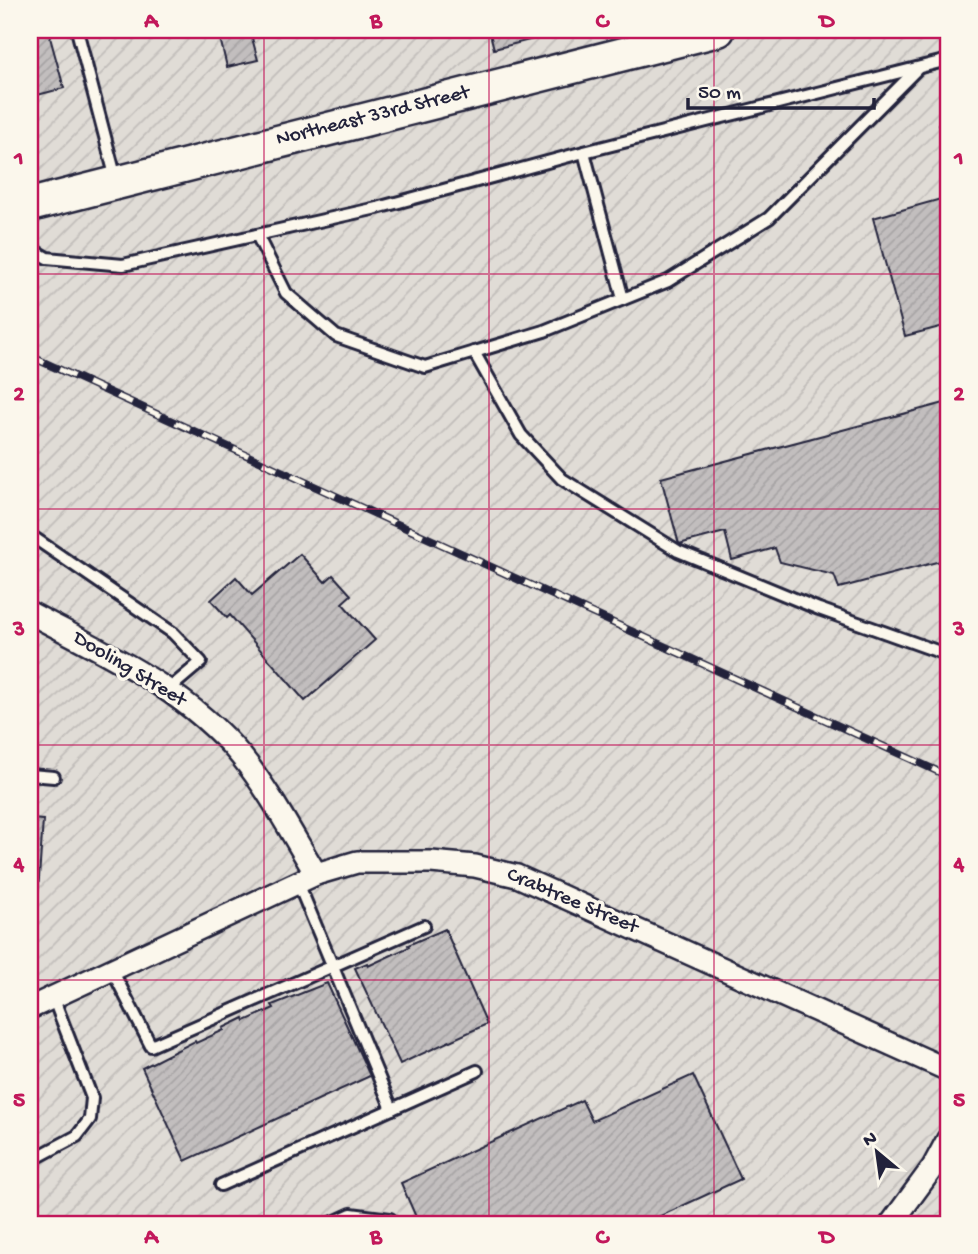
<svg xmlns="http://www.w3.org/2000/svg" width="978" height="1254" viewBox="0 0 978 1254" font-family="'Gochi Hand',sans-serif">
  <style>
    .industrial { fill: url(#industrial-furrows) }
    .building { fill: url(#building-hatch); stroke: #22223b; stroke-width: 2 }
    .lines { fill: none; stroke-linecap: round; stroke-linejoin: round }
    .lane-casing { stroke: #22223b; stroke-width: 16 }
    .street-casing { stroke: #22223b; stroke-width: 26 }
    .secondary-casing { stroke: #22223b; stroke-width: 37 }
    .lane { stroke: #fbf7ec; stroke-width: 10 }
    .street { stroke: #fbf7ec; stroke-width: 21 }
    .secondary { stroke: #fbf7ec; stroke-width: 32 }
    .rail-casing { stroke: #22223b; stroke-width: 8 }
    .rail { stroke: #fbf7ec; stroke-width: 5; stroke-dasharray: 16; stroke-linecap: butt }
    .grid { fill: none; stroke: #c2185b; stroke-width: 2; stroke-opacity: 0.55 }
    .labels { text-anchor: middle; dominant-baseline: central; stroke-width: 7; stroke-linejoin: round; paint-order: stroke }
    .street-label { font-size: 21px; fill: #22223b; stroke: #fbf7ec }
    .neatline { fill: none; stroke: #c2185b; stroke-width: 2.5 }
    .grid-label { font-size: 23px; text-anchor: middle; font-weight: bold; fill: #c2185b }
  </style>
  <defs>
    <pattern id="industrial-furrows" width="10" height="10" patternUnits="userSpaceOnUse" patternTransform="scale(1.75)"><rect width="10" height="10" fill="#e0dcd6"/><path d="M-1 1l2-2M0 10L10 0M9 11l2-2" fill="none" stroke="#c0bcb9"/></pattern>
    <pattern id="building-hatch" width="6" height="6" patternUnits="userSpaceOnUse" patternTransform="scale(1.75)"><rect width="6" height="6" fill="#c2bebe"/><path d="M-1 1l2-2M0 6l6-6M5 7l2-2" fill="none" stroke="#a6a3a4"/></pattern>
  </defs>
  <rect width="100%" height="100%" fill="#f2eee5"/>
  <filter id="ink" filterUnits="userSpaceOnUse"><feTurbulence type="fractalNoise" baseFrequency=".0143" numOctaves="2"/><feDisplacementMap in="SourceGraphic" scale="14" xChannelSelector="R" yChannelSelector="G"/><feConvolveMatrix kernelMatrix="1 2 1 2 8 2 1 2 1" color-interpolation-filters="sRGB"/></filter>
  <g filter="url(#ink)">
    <!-- industrial -->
    <rect class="industrial" x="30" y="30" width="918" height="1194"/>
    <!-- building -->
    <g class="building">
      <polygon points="30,30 48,30 64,88 30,97"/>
      <polygon points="218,30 283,30 252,38 258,60 227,67"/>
      <polygon points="489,30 560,30 561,32 494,49"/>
      <polygon points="948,122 948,157 939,124"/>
      <polygon points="948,197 948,325 905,336 873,218"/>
      <polygon points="948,402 948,559 839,588 834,575 780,562 775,548 732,560 725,532 679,544 661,478"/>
      <polygon points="300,554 325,582 333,575 351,595 342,603 375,640 305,701 230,615 227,618 211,600 236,577 252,595"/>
      <polygon points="30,819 43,820 34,951 30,951"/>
      <polygon points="445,929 487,1024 400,1064 355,968 367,963 368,966 409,947 408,945"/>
      <polygon points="327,983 370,1076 185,1161 142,1068 195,1041 196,1043 224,1030 223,1028 244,1018 245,1021 274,1008 272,1005"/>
      <polygon points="693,1075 741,1179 643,1224 419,1224 401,1183 582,1100 592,1121"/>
    </g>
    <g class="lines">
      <!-- lane casing -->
      <g class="lane-casing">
        <g id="lane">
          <polyline points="77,30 116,179"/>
          <polyline points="584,152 623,299"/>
          <polyline points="30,234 35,251 47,258 123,265 377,208 584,152 948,60"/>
          <polyline points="257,235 286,293 336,336 425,367 544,331 668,281 769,218 918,68"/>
          <polyline points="474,352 521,435 562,479 678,551 819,609 948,655"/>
          <polyline points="30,535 173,633 201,662 168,690"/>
          <polyline points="30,775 54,777"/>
          <polyline points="112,970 151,1046 424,926"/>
          <polyline points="392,1109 477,1071"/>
          <polyline points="30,1161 77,1136 90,1119 92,1098 53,997"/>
          <polyline points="221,1185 392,1109 298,883"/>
          <polyline points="329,1224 351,1214 390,1219 393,1224"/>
        </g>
      </g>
      <!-- street casing -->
      <g class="street-casing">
        <g id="street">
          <path d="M30,613C105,653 186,689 241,756C269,790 293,836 316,874"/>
          <polyline points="30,1008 316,874 357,862 431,862 475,866 517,876 948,1070"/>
          <polyline points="891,1224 933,1167 948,1139"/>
        </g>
      </g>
      <!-- secondary casing -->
      <g class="secondary-casing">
        <polyline id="secondary" points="30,205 718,30"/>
      </g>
      <!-- lane -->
      <use href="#lane" class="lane"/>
      <!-- street -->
      <use href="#street" class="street"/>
      <!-- secondary -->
      <use href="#secondary" class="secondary"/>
      <!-- rail casing -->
      <g class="rail-casing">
        <polyline id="rail" points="30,356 948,776"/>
      </g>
      <!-- rail -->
      <use href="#rail" class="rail"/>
    </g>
  </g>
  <!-- grid -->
  <path class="grid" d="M264,30V1224M489,30V1224M714,30V1224M30,274H948M30,509H948M30,745H948M30,980H948"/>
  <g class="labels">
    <!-- street labels -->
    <g class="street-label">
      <text transform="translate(373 117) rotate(-14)">Northeast 33rd Street</text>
      <text transform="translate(129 670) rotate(31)">Dooling Street</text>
      <text transform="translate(572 902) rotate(23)">Crabtree Street</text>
    </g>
  </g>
  <!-- margin -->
  <rect width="978" height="1254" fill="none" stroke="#fbf7ec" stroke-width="77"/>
  <!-- north arrow -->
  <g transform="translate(877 1152) rotate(331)" stroke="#fbf7ec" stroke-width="5" paint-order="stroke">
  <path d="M0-5L12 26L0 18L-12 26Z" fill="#22223b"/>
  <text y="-10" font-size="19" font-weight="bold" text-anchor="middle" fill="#22223b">N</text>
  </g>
  <!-- scale -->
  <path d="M688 98v10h186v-10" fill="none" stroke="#22223b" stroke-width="3.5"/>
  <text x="698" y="98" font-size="21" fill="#22223b" stroke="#fbf7ec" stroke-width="5" paint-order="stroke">50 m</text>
  <rect x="38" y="38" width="902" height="1178" class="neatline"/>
  <g class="grid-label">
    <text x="151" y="27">A</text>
    <text x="376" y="27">B</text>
    <text x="602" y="27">C</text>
    <text x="827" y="27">D</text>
    <text x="19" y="164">1</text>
    <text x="959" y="164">1</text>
    <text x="19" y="400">2</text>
    <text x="959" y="400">2</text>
    <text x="19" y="635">3</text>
    <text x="959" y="635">3</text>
    <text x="19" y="870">4</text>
    <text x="959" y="870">4</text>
    <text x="19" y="1106">5</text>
    <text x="959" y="1106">5</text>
    <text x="151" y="1243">A</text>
    <text x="376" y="1243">B</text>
    <text x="602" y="1243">C</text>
    <text x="827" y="1243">D</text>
  </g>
</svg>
